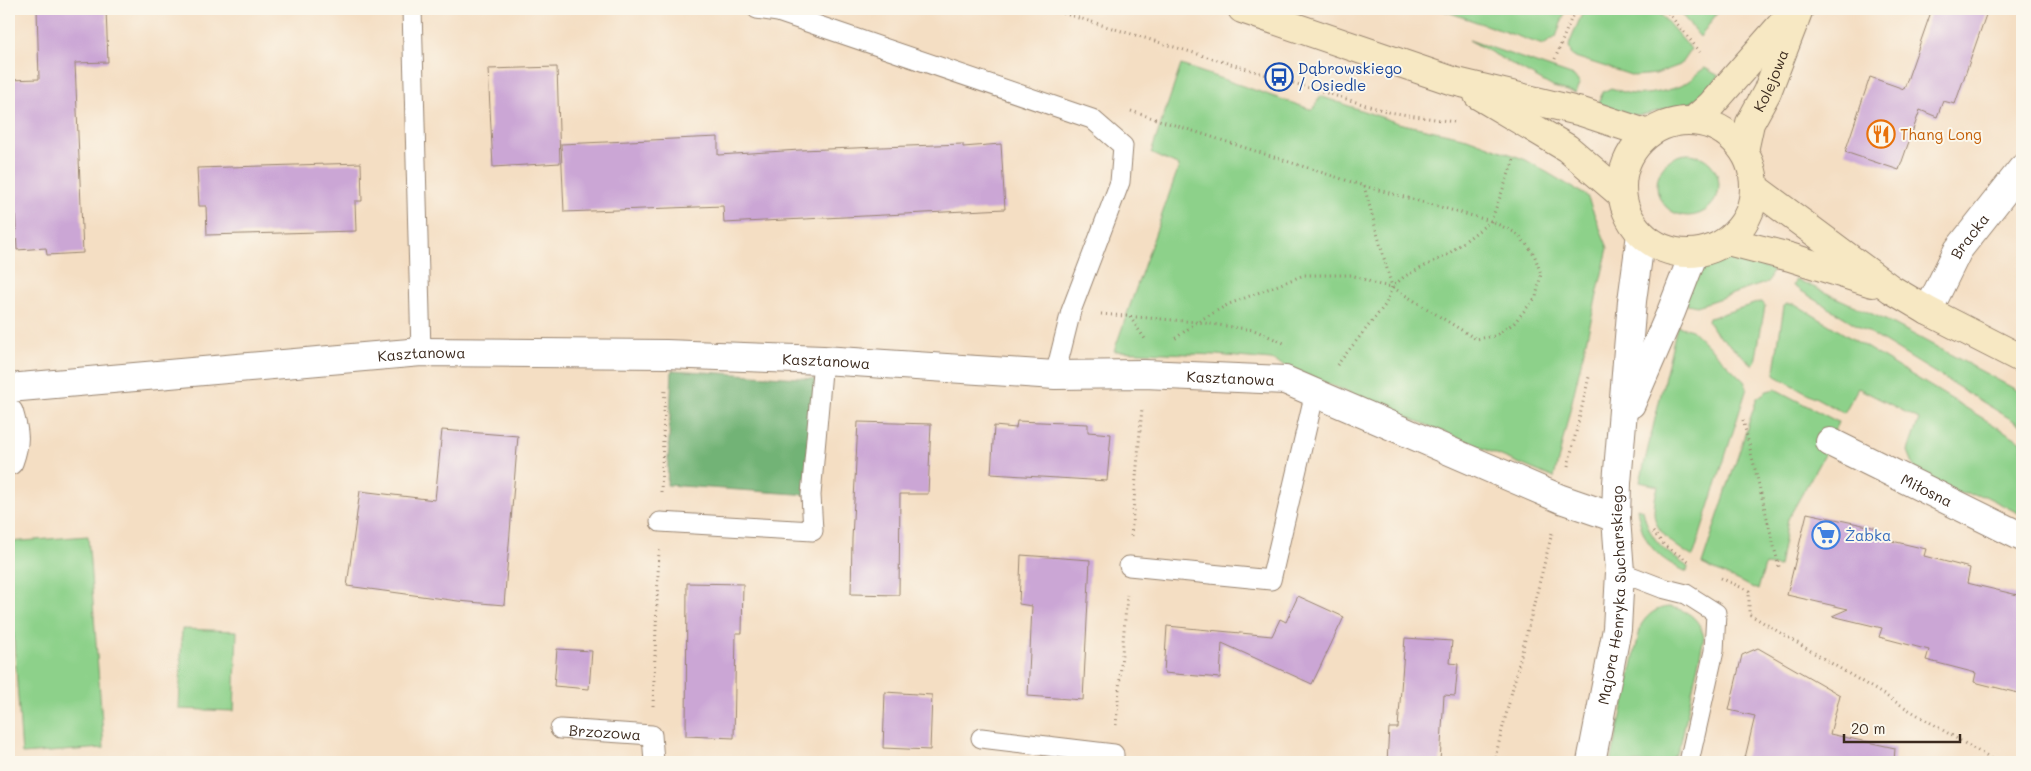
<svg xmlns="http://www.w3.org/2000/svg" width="2031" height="771" viewBox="0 0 2031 771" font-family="Mali,sans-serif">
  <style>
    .green { fill: #8dd18a; stroke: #647e54 }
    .forest { fill: #72b376; stroke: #566e4a }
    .building { fill: #cba6d5 }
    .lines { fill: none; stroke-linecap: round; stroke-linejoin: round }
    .lane-casing { stroke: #988470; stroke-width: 21 }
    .street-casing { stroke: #988470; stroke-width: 30 }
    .secondary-casing { stroke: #988470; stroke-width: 30 }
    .path { stroke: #988470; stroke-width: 3; stroke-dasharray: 1 4; stroke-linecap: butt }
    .lane { stroke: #fff; stroke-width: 19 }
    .street { stroke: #fff; stroke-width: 28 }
    .secondary { stroke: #f7e8c3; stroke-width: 28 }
    .labels { text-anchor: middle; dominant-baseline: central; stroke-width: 4; stroke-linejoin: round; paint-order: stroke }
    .transit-label { font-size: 15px; fill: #164399; stroke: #fbf7ec; text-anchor: start }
    .street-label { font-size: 15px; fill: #3b2a1e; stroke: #fbf7ec }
    .food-label { font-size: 15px; fill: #c56008; stroke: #fbf7ec; text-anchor: start }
    .shop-label { font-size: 15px; fill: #366cbe; stroke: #fbf7ec; text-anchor: start }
  </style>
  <rect width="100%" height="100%" fill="#fbf7ec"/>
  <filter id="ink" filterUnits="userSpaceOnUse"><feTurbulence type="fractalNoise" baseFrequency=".02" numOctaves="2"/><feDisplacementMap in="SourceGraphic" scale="10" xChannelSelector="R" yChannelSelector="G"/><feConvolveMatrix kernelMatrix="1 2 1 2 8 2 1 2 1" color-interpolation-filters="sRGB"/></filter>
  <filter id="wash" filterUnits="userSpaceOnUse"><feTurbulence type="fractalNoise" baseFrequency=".0096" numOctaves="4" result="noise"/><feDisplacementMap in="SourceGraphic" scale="20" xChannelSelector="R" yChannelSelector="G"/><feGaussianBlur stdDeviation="1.12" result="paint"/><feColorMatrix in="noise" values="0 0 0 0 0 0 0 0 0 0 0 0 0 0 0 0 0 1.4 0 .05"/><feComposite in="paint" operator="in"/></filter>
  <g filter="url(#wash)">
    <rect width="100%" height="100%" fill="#f4dec3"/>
    <!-- green -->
    <g class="green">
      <polygon points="1439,9 1566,9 1556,37 1543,45"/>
      <polygon points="1584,9 1656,9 1691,49 1680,65 1656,74 1634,76 1572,56 1569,47 1570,42"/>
      <polygon points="1677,9 1720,9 1700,37"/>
      <polygon points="1469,40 1574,76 1580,84 1576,93 1553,87"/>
      <polygon points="1181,65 1313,110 1320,96 1398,123 1467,138 1526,160 1587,196 1608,248 1554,478 1271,360 1216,355 1114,351 1179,166 1151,153"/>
      <path d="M1705,68L1719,76L1706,92L1692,102L1646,114L1634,115L1598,103L1603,92L1611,88C1619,90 1626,94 1634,94C1645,96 1674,90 1684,84C1692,80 1697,72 1705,68Z"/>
      <circle cx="1688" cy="185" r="31"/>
      <path d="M1736,258L1773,270L1768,282L1697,306L1683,303C1696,270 1699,264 1736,258Z"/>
      <polygon points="1796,279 1894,324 2022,393 2022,426 1793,286"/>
      <polygon points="1760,302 1762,302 1765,306 1755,363 1753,365 1714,331 1708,321 1709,318"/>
      <polygon points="1787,304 1795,304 2022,442 2022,515 1985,496 1957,493 1921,475 1914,466 1908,451 1919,419 1858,388 1844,413 1776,376 1774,370 1784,306"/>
      <path d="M1677,326L1692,330L1744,381L1747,388L1693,557C1676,546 1653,532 1654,510C1654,502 1656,494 1658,486L1640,482Z"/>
      <polygon points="1775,389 1838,422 1826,451 1788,519 1779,567 1765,565 1758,590 1702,564 1757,398 1767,391"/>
      <path d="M1637,508L1643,510C1649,540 1665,551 1688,567L1687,572C1656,558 1642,543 1637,508Z"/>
      <polygon points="88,536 104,748 22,754 9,570 9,542"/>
      <path d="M1669,607C1688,610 1699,618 1704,637L1681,742C1679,748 1677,755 1670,759C1660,765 1624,762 1611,762L1641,625C1648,614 1656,608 1669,607Z"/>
      <polygon points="182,629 237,631 234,711 179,709"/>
    </g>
    <!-- forest -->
    <polygon class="forest" points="672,370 816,379 811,495 667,485"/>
    <g id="blocks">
      <!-- building -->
      <g class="building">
        <polygon points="37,9 106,9 108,62 75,63 83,253 47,255 46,248 17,250 9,80 39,79"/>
        <polygon points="1932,9 1988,9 1955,104 1943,101 1937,117 1920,110 1899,170 1845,152 1870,77 1904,89"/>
        <polygon points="557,67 560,163 493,167 488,69"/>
        <polygon points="718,137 718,155 800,150 963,144 963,147 1001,144 1005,209 724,223 723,206 564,212 561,144"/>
        <polygon points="361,163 362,201 355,201 356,231 207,235 206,206 199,206 197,168"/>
        <polygon points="1017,421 1088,424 1088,432 1111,434 1107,481 991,474 994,426 1016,428"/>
        <polygon points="858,422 931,424 928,494 900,494 899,595 851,594 852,539"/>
        <polygon points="442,430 518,436 504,605 458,601 347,586 360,491 435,500"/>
        <polygon points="1807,513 1877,528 1875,537 1926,549 1924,556 1970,568 1967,583 2022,596 2022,694 1974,682 1976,673 1926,660 1929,650 1879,637 1882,628 1832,616 1848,609 1787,595"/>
        <polygon points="1021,555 1090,560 1083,700 1028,696 1032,606 1019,604"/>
        <polygon points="687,583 743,584 742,633 736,633 734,738 686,736"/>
        <polygon points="1298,596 1344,617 1312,684 1222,643 1220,678 1164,673 1167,626 1272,636 1280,619 1286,622"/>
        <polygon points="1405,638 1452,641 1450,663 1458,664 1455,696 1444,695 1440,762 1387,762 1389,728 1398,728"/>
        <polygon points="1758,648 1840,695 1830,734 1895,748 1894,762 1744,762 1755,716 1729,710 1742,655"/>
        <polygon points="557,649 592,651 589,689 554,686"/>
        <polygon points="885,692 932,695 930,750 883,748"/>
      </g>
    </g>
  </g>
  <g filter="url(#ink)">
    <use href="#blocks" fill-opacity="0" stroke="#988470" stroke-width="1"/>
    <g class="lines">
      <!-- lane casing -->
      <g class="lane-casing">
        <g id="lane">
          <polyline points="412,9 421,352"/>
          <polyline points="757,9 778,12 1092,119 1123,146 1120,182 1071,311 1055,375"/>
          <polyline points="660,522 813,531 811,495 823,360"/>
          <polyline points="1129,566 1271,580 1315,392"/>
          <polyline points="1620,572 1662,588 1686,594 1716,613 1714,651 1689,762"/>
          <path id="s1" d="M560,729L652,735L654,762"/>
          <polyline points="981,738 1114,754 1114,762"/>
        </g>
      </g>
      <!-- street casing -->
      <g class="street-casing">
        <g id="street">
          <path id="s2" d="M1928,311L1958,250L2022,169"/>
          <path id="s3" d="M9,388L421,352L666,354L823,360L1055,375L1144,374L1285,380L1561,499L1616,518"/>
          <polyline points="1631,404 1671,312 1694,253"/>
          <path d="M9,413C15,433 16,442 9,461"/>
          <path id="s4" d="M1830,442L2022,537"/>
          <path id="s5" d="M1591,762L1617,629L1620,572L1616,518L1617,483L1632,301L1641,234"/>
        </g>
      </g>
      <!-- secondary casing -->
      <g class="secondary-casing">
        <g id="secondary">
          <polyline points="1242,9 1453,81 1582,112 1648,134"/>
          <polyline points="1478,95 1567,148 1622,195"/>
          <polyline points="1693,121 1711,105 1790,15"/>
          <circle cx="1688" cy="187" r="66"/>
          <path id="s6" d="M1744,151L1750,123L1767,92L1799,9"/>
          <polyline points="1755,188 1891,289 1928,311 2022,359"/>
          <polyline points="1727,241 1790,257 1872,283"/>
        </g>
      </g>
      <!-- path -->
      <g class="path">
        <polyline points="1049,9 1389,112 1454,122"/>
        <polyline points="1665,9 1700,52"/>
        <polyline points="1555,59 1575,9"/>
        <polyline points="1131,111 1364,186 1491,221 1518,234 1534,254 1541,274 1536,297 1514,323 1495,336 1476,339 1392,287 1376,284 1352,275 1304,275 1229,304 1197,322 1173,340"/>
        <polyline points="1364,186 1392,287"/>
        <polyline points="1101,314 1197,322 1254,330 1286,344"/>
        <polyline points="1130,317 1145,339"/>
        <polyline points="1337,365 1386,304 1392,287 1405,276 1447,255 1491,221 1515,157"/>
        <polyline points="1743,420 1779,567"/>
        <polyline points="1568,466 1589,377"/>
        <polyline points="661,492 665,388"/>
        <polyline points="1653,532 1665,546 1690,562"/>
        <polyline points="1131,536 1142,408"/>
        <polyline points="1721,578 1749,591 1749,614 1996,762"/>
        <polyline points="653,706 659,550"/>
        <polyline points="1116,725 1127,595"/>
        <polyline points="1494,762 1552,533"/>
      </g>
      <!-- lane -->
      <use href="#lane" class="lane"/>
      <!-- street -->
      <use href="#street" class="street"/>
      <!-- secondary -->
      <use href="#secondary" class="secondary"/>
    </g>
  </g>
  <!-- icons -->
  <defs>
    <g id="bus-ring" transform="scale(1.4375)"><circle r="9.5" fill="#fbf7ec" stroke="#1a4fb4" stroke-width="1.5"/><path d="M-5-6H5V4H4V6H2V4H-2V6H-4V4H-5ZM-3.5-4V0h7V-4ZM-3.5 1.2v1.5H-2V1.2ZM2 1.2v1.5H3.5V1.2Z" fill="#1a4fb4"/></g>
    <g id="restaurant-ring" transform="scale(1.4375)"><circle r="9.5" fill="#fbf7ec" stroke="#e8710a" stroke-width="1.5"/><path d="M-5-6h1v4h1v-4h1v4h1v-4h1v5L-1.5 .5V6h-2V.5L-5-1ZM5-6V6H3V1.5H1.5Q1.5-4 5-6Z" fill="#e8710a"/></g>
    <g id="supermarket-ring" transform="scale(1.4375)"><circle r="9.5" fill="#fbf7ec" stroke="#3f7fe0" stroke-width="1.5"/><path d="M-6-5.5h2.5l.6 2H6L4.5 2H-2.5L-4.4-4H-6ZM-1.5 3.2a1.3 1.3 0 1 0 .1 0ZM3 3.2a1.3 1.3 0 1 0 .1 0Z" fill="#3f7fe0"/></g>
  </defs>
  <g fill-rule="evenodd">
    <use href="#bus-ring" x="1279" y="77"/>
    <use href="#restaurant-ring" x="1881" y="134"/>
    <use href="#supermarket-ring" x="1826" y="535"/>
  </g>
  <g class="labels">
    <!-- transit labels -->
    <g class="transit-label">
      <text x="1298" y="68">Dąbrowskiego<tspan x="1298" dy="17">/ Osiedle</tspan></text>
    </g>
    <!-- street labels -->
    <g class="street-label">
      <text stroke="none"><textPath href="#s6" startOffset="76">Kolejowa</textPath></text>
      <text stroke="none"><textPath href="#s2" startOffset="86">Bracka</textPath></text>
      <text stroke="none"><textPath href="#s3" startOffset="414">Kasztanowa</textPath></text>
      <text stroke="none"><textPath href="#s3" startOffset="819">Kasztanowa</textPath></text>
      <text stroke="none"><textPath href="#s3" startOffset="1224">Kasztanowa</textPath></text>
      <text stroke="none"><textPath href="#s4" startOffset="108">Miłosna</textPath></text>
      <text stroke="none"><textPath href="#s5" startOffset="169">Majora Henryka Sucharskiego</textPath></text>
      <text stroke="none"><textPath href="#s1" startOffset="45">Brzozowa</textPath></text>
    </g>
    <!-- food labels -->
    <g class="food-label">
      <text x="1900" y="134">Thang Long</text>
    </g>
    <!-- shop labels -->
    <g class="shop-label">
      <text x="1845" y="535">Żabka</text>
    </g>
  </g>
  <!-- margin -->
  <rect width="2031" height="771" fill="none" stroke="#fbf7ec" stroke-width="30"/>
  <!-- scale -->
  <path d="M1844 734v8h116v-8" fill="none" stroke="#3b2a1e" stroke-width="2.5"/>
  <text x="1851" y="734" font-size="15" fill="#3b2a1e" stroke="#fbf7ec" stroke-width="4" paint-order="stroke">20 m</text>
</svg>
